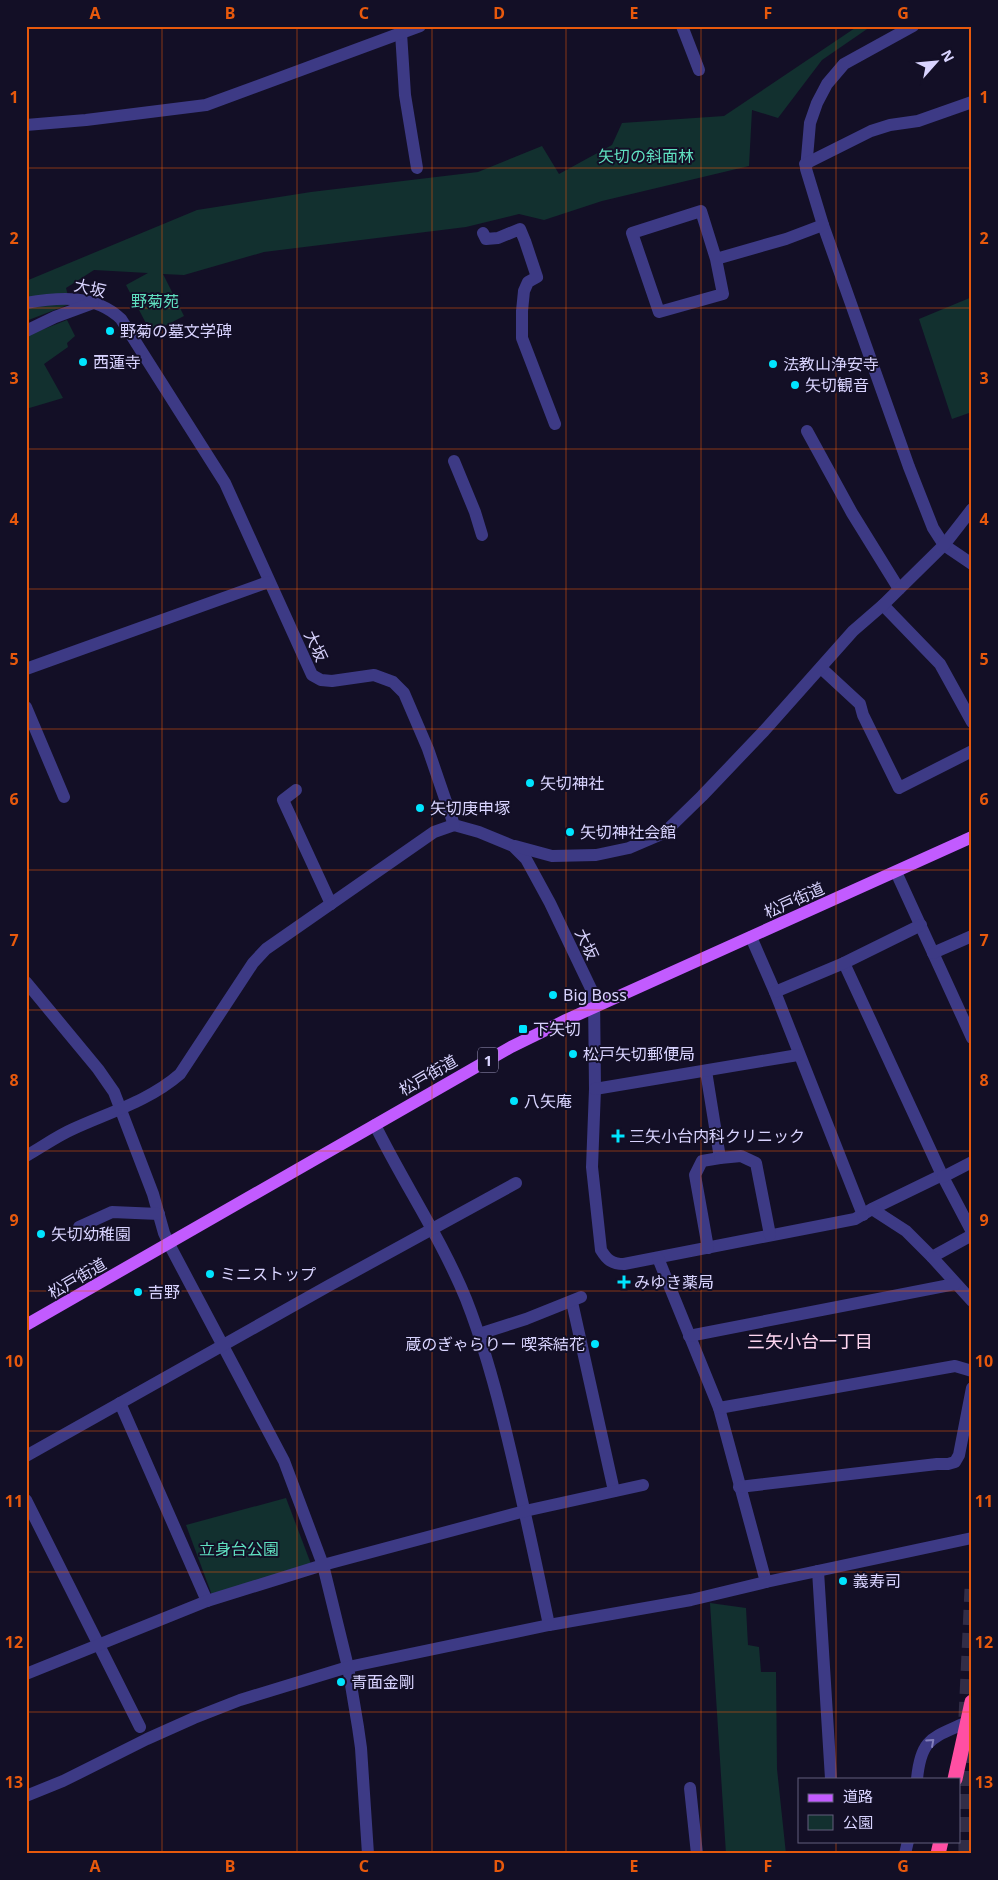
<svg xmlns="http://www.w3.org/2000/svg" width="998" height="1880" viewBox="0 0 998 1880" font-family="'Noto Sans','Noto Sans JP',sans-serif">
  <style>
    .green { fill: #12302f }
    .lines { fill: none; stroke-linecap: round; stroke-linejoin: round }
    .highway-tunnel { stroke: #312d47; stroke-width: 15; stroke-dasharray: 15 8; stroke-linecap: butt }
    .minor { stroke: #3d3a85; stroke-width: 12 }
    .major { stroke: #c25bff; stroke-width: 12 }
    .highway { stroke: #ff4fa3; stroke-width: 15 }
    .oneway { stroke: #837fbc }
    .grid { fill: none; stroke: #e8590c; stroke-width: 1; stroke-opacity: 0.55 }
    .poi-dot { fill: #00e5ff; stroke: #130f26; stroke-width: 2 }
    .labels { text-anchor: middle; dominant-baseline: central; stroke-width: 4; stroke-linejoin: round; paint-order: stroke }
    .shield { fill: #130f26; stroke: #9e99be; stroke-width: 1 }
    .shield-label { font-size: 15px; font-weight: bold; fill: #d9d4ff }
    .park-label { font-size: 16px; fill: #5fe0c0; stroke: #130f26 }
    .street-label { font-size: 16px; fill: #d9d4ff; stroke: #130f26 }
    .poi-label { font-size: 16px; fill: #d9d4ff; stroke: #130f26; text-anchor: start }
    .neighbourhood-label { font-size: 18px; fill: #ffd6f0; stroke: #130f26 }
    .neatline { fill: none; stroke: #e8590c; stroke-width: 2 }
    .grid-label { font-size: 16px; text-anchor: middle; font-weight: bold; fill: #e8590c }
  </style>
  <rect width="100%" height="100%" fill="#130f26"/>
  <!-- green -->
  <g class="green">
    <polygon points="858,26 877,26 870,27 822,60 778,118 752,110 749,166 602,201 544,220 519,214 466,227 264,252 184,275 163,274 184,316 151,333 126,285 148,273 94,270 66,288 70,304 26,321 26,281 197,210 311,192 478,172 542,146 559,174 612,145 622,123 724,116"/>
    <polygon points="972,297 972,418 969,413 952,419 919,319"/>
    <polygon points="67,320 75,336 67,343 68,347 44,364 63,398 26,409 26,336"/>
    <polygon points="286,1498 311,1564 213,1598 186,1525"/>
    <polygon points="710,1603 746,1608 748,1645 759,1647 761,1672 776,1672 777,1769 786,1854 726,1854"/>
  </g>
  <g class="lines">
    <!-- highway-tunnel -->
    <g class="highway-tunnel">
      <polyline points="966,1717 972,1589"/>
      <polyline points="965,1748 966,1854"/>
    </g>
    <!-- minor -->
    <g class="minor">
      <polyline points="682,26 699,70"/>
      <polyline points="913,26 844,64 827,84 817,103 810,123 806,169 823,225 909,467 933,528 944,545 972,564"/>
      <polyline points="401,33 405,95 417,168"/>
      <polyline points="26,125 86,120 206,105 420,26"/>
      <polyline points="805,164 871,131 890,125 918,121 972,102"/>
      <polyline points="483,233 486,239 498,238 520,229 525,241 537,277 528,282 524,291 522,311 522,338 555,424"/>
      <polyline points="716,259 701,211 632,233 659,312 723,294 716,259 786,239 823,225"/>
      <path d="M26,303C59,297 95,294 121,319L225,483L312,675L321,680L332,681L374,675L393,682L404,693L428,749L454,825L479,832L513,846L526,859L550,903L594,995L595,1089L592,1167L601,1250C607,1260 612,1264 624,1264L855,1219L872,1209L942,1175"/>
      <polyline points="26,331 55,317 93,303"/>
      <polyline points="807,431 852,513 899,589"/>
      <polyline points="454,461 475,512 482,535"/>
      <polyline points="883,605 940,664 972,722"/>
      <polyline points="821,668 860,704 863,715 899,788 972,751"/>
      <polyline points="26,669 268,582"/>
      <polyline points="26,707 64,797"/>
      <polyline points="296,790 283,800 331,904"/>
      <polyline points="515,846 552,856 596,855 629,848 664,833 702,796 764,731 853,631 883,605 944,545 972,509"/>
      <polyline points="896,872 972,1038"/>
      <polyline points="751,937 775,992 863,1215"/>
      <polyline points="933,953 972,936"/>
      <polyline points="844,963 942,1175 972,1232"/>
      <polyline points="26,982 98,1069 114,1092 153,1194 164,1233 169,1244 284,1461 323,1565 348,1667 358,1727 361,1748 368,1854"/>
      <polyline points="775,992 844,963 921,925"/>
      <polyline points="706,1071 720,1158 702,1161 695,1175 708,1248"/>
      <polyline points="595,1089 798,1055"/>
      <path d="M375,1125C404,1184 441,1238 466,1299C484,1345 497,1393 508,1440C523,1502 536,1563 549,1625"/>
      <path d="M26,1156C42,1147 57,1136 73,1129C110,1112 149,1101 180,1074L253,963L266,949L434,832L454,825"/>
      <polyline points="720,1158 741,1156 756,1163 770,1235"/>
      <polyline points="943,1177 972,1162"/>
      <polyline points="872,1209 906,1231 932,1257 972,1235"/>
      <polyline points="79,1227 112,1212 159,1214"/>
      <polyline points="932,1257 972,1301"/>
      <polyline points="658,1258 719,1408 766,1582"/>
      <polyline points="572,1302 614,1491"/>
      <polyline points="479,1334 526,1319 581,1297"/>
      <polyline points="689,1336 955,1284"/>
      <polyline points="120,1403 207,1601"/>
      <polyline points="719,1408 955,1366 972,1371"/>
      <polyline points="26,1456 330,1285 516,1183"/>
      <polyline points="739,1487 937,1464 948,1464 955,1462 959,1455 972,1388"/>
      <polyline points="26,1500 140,1727"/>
      <polyline points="818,1571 831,1779"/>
      <polyline points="26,1674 207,1601 323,1565 525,1511 643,1485"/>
      <path d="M917,1779C921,1737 933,1738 967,1722"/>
      <polyline points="690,1788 697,1854"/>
      <polyline points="26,1796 63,1781 147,1739 194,1718 240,1700 348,1667 549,1625 691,1600 766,1582 972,1538"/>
      <polyline points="905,1854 908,1841"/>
    </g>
    <!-- major -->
    <polyline class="major" points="26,1325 511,1047 566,1020 972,837"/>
    <!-- highway -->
    <g class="highway">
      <polyline points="955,1779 972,1702"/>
      <polyline points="938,1854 941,1841"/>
    </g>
  </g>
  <!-- one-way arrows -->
  <defs><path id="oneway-chevron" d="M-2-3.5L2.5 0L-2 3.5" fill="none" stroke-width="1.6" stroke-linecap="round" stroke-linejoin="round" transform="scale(1.25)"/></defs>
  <use class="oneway" href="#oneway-chevron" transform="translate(931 1742) rotate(-42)"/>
  <!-- grid -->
  <path class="grid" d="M162,26V1854M297,26V1854M432,26V1854M566,26V1854M701,26V1854M836,26V1779M26,168H972M26,308H972M26,449H972M26,589H972M26,729H972M26,870H972M26,1010H972M26,1151H972M26,1291H972M26,1431H972M26,1572H972M26,1712H972M836,1841V1854"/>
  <!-- markers -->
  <g class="poi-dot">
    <circle cx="110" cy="331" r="5"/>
    <circle cx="83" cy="362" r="5"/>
    <circle cx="773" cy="364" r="5"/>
    <circle cx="795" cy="385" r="5"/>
    <circle cx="530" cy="783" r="5"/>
    <circle cx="420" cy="808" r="5"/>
    <circle cx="570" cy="832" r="5"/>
    <circle cx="553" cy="995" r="5"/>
    <rect x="518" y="1024" width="10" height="10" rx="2.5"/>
    <circle cx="573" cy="1054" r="5"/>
    <circle cx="514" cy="1101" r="5"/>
    <path d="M615.5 1128.5h5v5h5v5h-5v5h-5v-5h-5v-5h5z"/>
    <circle cx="41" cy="1234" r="5"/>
    <circle cx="210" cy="1274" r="5"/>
    <path d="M621.5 1274.5h5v5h5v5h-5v5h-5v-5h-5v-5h5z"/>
    <circle cx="138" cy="1292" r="5"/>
    <circle cx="595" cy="1344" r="5"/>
    <circle cx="843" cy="1581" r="5"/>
    <circle cx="341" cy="1682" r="5"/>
  </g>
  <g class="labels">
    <!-- shield labels -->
    <rect class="shield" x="478" y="1047.5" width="20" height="25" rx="4"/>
    <g class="shield-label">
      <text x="488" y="1060">1</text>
    </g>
    <!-- park labels -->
    <g class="park-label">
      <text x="646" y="156">矢切の斜面林</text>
      <text x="155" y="301">野菊苑</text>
      <text x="239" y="1549">立身台公園</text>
    </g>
    <!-- street labels -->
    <g class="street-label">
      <text transform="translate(90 288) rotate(13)">大坂</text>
      <text transform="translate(316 646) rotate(65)">大坂</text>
      <text transform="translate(794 900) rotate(-24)">松戸街道</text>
      <text transform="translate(587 944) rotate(65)">大坂</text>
      <text transform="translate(428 1075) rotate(-30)">松戸街道</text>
      <text transform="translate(77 1278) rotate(-30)">松戸街道</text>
    </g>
    <!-- poi labels -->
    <g class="poi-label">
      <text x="120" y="331">野菊の墓文学碑</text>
      <text x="93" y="362">西蓮寺</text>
      <text x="783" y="364">法教山浄安寺</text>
      <text x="805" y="385">矢切観音</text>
      <text x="540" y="783">矢切神社</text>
      <text x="430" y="808">矢切庚申塚</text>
      <text x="580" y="832">矢切神社会館</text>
      <text x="563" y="995">Big Boss</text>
      <text x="533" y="1029">下矢切</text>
      <text x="583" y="1054">松戸矢切郵便局</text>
      <text x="524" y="1101">八矢庵</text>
      <text x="629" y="1136">三矢小台内科クリニック</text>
      <text x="51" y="1234">矢切幼稚園</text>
      <text x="220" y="1274">ミニストップ</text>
      <text x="634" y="1282">みゆき薬局</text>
      <text x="148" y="1292">吉野</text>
      <text x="585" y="1344" text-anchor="end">蔵のぎゃらりー 喫茶結花</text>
      <text x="853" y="1581">義寿司</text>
      <text x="351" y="1682">青面金剛</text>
    </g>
    <!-- neighbourhood labels -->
    <g class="neighbourhood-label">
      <text x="810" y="1341">三矢小台一丁目</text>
    </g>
  </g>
  <!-- border -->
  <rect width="998" height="1880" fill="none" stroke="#130f26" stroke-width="55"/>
  <!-- legend -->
  <rect x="798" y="1778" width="162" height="65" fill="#130f26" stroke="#625e7d"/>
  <rect x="808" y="1794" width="25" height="8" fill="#c25bff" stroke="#625e7d"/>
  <text x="843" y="1802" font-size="15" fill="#d9d4ff">道路</text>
  <rect x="808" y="1815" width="25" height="15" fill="#12302f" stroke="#625e7d"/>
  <text x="843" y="1828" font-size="15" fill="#d9d4ff">公園</text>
  <!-- north arrow -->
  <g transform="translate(936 62) rotate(63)" stroke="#130f26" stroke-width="4" paint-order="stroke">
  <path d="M0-4L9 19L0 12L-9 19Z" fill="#d9d4ff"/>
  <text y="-8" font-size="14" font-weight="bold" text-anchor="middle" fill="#d9d4ff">N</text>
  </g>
  <rect x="28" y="28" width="942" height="1824" class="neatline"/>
  <g class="grid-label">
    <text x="95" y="19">A</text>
    <text x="230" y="19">B</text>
    <text x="364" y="19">C</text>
    <text x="499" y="19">D</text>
    <text x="634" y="19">E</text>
    <text x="768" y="19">F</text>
    <text x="903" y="19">G</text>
    <text x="14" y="103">1</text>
    <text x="984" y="103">1</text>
    <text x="14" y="244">2</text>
    <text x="984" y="244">2</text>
    <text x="14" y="384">3</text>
    <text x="984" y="384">3</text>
    <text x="14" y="525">4</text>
    <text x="984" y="525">4</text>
    <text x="14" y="665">5</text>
    <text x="984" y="665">5</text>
    <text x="14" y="805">6</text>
    <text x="984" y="805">6</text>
    <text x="14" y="946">7</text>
    <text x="984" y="946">7</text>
    <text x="14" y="1086">8</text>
    <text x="984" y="1086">8</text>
    <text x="14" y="1226">9</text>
    <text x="984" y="1226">9</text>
    <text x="14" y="1367">10</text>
    <text x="984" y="1367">10</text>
    <text x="14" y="1507">11</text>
    <text x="984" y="1507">11</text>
    <text x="14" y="1648">12</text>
    <text x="984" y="1648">12</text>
    <text x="14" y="1788">13</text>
    <text x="984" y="1788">13</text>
    <text x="95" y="1872">A</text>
    <text x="230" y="1872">B</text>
    <text x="364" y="1872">C</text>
    <text x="499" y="1872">D</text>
    <text x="634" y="1872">E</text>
    <text x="768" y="1872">F</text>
    <text x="903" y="1872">G</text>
  </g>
</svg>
